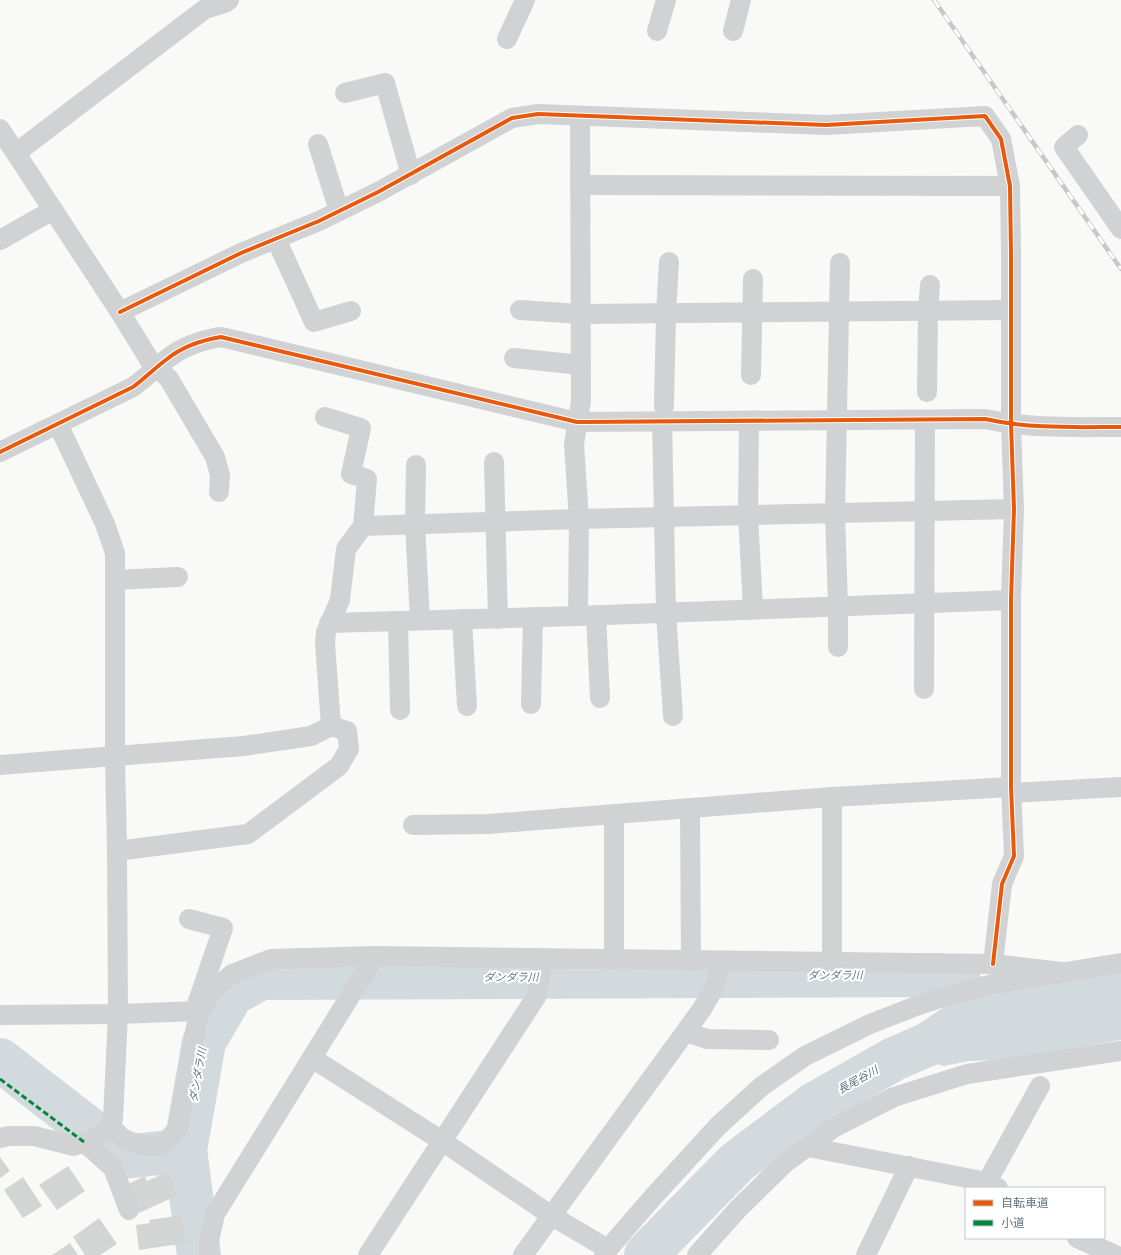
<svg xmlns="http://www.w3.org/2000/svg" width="1121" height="1255" viewBox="0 0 1121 1255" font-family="'Fira Sans','Noto Sans JP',sans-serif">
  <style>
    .water { fill: #d2dadd }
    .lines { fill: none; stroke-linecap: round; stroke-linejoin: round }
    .river { stroke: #d2dadd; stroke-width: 44 }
    .building { fill: #d3d5d5 }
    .minor { stroke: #d1d2d3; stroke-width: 20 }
    .rail-casing { stroke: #c6c8c9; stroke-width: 4.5 }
    .rail { stroke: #fff; stroke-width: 3; stroke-dasharray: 9; stroke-linecap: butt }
    .quiet { stroke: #00873e; stroke-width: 3; stroke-dasharray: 6 3; stroke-linecap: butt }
    .cycleway-casing { stroke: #fff; stroke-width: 6 }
    .cycleway { stroke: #e8590c; stroke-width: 4 }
    .labels { text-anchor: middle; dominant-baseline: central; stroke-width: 4; stroke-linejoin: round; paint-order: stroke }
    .water-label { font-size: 11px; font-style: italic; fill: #5e757e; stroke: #fff }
  </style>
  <rect width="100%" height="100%" fill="#f9f9f8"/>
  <!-- water -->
  <polygon class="water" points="1121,971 1121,1040 1004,1060 969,1061 944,1066 924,1061 907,1060 883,1070 869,1067 873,1055 956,999"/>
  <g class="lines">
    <!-- river -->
    <g class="river">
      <polyline points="0,1060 125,1157 185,1150 204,1042 232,994 261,978 939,975 959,981"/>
      <polyline points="185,1150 199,1255"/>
      <polyline points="646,1255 737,1162 813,1105 894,1059 931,1043"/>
    </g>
  </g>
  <!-- building -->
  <g class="building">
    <polygon points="0,1157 10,1171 0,1178"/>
    <polygon points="68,1166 85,1191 57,1210 39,1185"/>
    <polygon points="167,1172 178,1195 139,1213 126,1185 145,1176 147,1181"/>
    <polygon points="23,1177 42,1206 23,1218 4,1190"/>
    <polygon points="182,1215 186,1243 139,1250 136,1225 150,1223 149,1220"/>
    <polygon points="99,1218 117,1244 100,1255 85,1255 73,1237"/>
    <polygon points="70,1243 78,1255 52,1255"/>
  </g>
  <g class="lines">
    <!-- minor -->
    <g class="minor">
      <polyline points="657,31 666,0"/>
      <polyline points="733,31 741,0"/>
      <polyline points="507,39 525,0"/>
      <polyline points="345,93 385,83 411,175"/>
      <polyline points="0,129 120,312 155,369 162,372 169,379 215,457 220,475 219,492"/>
      <polyline points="1078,135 1064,147 1121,229"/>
      <polyline points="318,144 339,211"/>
      <polyline points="16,153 205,9 225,3 229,0"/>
      <polyline points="580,185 1010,186"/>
      <polyline points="276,239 314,322 351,311"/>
      <polyline points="0,240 53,210"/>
      <polyline points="520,310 581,314 1011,310"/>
      <polyline points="120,312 241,253 319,221 378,192 512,118 538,114 826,125 985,116 1001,139 1010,186 1011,253 1011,424 1014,509 1011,600 1011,787 1014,856 1002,884 993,964"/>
      <polyline points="514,358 581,365"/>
      <polyline points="751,375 753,279"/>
      <polyline points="927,392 928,311 930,285"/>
      <polyline points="664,406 666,313 669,262"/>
      <polyline points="325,417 361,428 351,474 367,479 363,526 346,549 340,600 326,632 325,643 331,726"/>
      <polyline points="662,421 666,613 673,716"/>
      <polyline points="749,421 748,515 753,609"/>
      <path d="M0,452L133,387C145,378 155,368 167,359C182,347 202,340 221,337L577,422L985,419C1030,429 1075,427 1121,427"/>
      <polyline points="494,462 498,619"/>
      <polyline points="416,465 415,524 420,620"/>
      <polyline points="363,526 579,519 1014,509"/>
      <polyline points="115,580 178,577"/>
      <polyline points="596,615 600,698"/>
      <polyline points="578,616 579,519 574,444 581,401 580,116"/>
      <polyline points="462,619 467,706"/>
      <polyline points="398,621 400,710"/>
      <polyline points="329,623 578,616 1011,600"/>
      <polyline points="838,647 838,606 835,513 840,263"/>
      <polyline points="924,689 925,420"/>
      <polyline points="531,704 533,617"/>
      <polyline points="0,765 244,746 311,736 331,726 347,731 349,749 339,766 248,834 117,851"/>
      <polyline points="1012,793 1121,787"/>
      <polyline points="832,797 832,962"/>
      <polyline points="690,808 691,961"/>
      <polyline points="614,814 614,960"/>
      <polyline points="413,825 488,824 832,797 1011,787"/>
      <polyline points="189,919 223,928 196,1007"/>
      <polyline points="0,1015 118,1014 199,1011 213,991 232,974 271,959 375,956 993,964 1062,972"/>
      <polyline points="686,1032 707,1039 769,1040"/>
      <polyline points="312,1058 442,1141 552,1216 608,1249"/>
      <path d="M111,1126C114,1129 118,1134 121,1137C129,1143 152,1148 161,1145C169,1141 173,1134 178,1127L199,1011"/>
      <polyline points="0,1138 9,1136 34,1136 74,1146 92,1139 109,1130 113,1119 118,1014 117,851 115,756 115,553 105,524 58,424"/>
      <polyline points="84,1142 113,1168 129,1210"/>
      <polyline points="808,1147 987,1182 998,1188"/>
      <polyline points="987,1182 1040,1086"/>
      <polyline points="1077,1238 1115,1255"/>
      <polyline points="209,1255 209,1241 215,1214 375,956"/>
      <polyline points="368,1255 536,997 539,986 543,959"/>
      <polyline points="523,1255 702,1009 715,986 721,961"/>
      <polyline points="604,1255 608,1249 653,1197 718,1126 762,1086 805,1056 870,1024 916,1006 943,997 993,984 1121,963"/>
      <polyline points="697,1255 738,1209 785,1163 835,1127 894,1097 967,1074 1121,1051"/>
      <polyline points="866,1255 909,1166"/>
    </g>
    <!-- rail casing -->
    <g class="rail-casing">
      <polyline id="rail" points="934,0 1121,269"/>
    </g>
    <!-- rail -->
    <use href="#rail" class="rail"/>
    <!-- quiet -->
    <polyline class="quiet" points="0,1079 84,1142"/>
    <!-- cycleway casing -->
    <g class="cycleway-casing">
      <g id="cycleway">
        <polyline points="120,312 241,253 319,221 378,192 512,118 538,114 826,125 985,116 1001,139 1010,186 1011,253 1011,424 1014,509 1011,600 1011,787 1014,856 1002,884 993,964"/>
        <path d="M0,452L133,387C145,378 155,368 167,359C182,347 202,340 221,337L577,422L985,419C1030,429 1075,427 1121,427"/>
      </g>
    </g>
    <!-- cycleway -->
    <use href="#cycleway" class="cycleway"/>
  </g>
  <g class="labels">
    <!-- water labels -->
    <g class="water-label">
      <text x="835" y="975">ダンダラ川</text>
      <text x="511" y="977">ダンダラ川</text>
      <text transform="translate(198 1075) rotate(-80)">ダンダラ川</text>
      <text transform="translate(858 1080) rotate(-29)">長尾谷川</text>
    </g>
  </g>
  <!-- legend -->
  <rect x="965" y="1187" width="140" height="52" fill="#ffffff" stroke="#c0c8ce"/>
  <rect x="973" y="1200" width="20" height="6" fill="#e8590c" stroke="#c0c8ce"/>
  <text x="1001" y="1207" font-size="12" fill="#627584">自転車道</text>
  <rect x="973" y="1220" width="20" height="6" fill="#00873e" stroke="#c0c8ce"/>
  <text x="1001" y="1227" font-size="12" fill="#627584">小道</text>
</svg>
